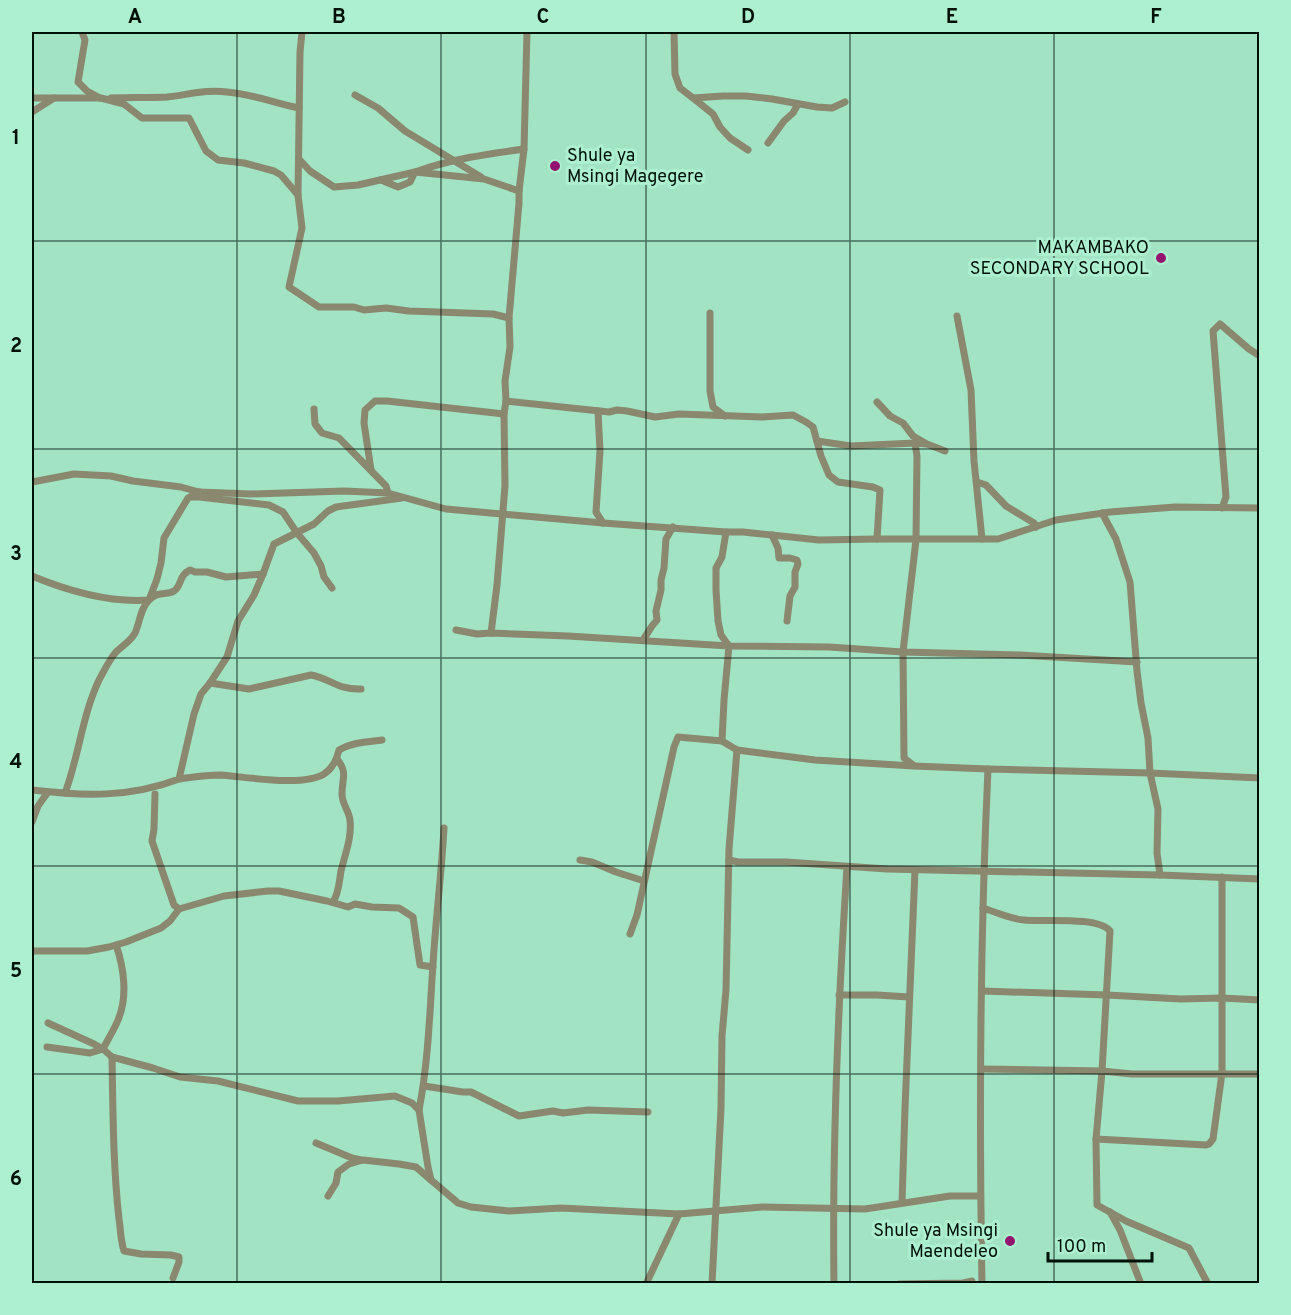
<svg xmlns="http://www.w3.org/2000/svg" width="1291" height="1315" viewBox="0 0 1291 1315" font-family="Overpass,sans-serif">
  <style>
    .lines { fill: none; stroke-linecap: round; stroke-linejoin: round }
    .minor { stroke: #8a886f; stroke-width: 7 }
    .grid { fill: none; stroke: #001108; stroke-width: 1.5; stroke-opacity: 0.55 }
    .poi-dot { fill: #93146f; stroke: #adf0d0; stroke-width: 2 }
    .labels { text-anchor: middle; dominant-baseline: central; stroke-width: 6; stroke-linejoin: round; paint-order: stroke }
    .poi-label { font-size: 18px; fill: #001108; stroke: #adf0d0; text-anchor: end }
    .neatline { fill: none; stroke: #001108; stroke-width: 2 }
    .grid-label { font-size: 20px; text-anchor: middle; font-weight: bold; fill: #001108 }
  </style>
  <rect width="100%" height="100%" fill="#a1e3c3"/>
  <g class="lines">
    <!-- minor -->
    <g class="minor">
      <polyline points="82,32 85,40 78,82 87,91 100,98"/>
      <polyline points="674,32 675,74 680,88 693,98 723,96 746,96 772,99 817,107 832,108 845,102"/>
      <polyline points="355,95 378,108 405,131 481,177"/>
      <polyline points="32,98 54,98"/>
      <path d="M111,98C129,97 148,98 167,97C187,95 207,89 227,92C252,94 275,103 299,108"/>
      <polyline points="693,98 713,114 720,127 730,138 748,150"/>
      <polyline points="32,112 54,98 101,98 124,104 142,118 189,118 206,151 218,160 244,163 274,171 281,175 298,195 302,228 289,287 319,307 354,307 364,310 386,308 409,311 493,314 509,318 510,347 505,381 506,401 609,412 617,410 627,411 655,417 679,414 762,417 793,415 806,422 813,427 821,456 829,475 838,482 873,487 880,490 877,539 998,539 1056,520 1110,512 1175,507 1260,508"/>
      <polyline points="768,143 784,121 793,113 798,104"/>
      <polyline points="299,159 310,171 334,187 358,185 415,172 484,179 519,191"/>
      <path d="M381,180L398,187L410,182L415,172C451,159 487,154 524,149"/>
      <polyline points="298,195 300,52 302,32"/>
      <polyline points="710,313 710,391 713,407 725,416"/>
      <polyline points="957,316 971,390 974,461 982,539"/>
      <polyline points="509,318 519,203 519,191 524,149 527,32"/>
      <polyline points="877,402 890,416 903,423 913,436 925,443"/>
      <polyline points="314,409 315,424 322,433 339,438 386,486 388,493"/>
      <polyline points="598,411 600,451 596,512 603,523"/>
      <polyline points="817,441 851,446 915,443 927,444 945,451"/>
      <polyline points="371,470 364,423 365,410 375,401 387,401 504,414"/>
      <polyline points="32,482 74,474 111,476 133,481 181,487 199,492 251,494 344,491 388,493 446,509 603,523 726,532 743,532 819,540 877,539"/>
      <polyline points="977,482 986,485 1006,506 1034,523 1036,527"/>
      <polyline points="191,497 199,497 269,505 283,512 297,533 314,553 321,566 324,577 332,588"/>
      <polyline points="1222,508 1226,497 1213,331 1220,324 1249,349 1260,356"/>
      <polyline points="1102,513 1116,539 1130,582 1137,671 1141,703 1148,738 1150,773 1158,809 1157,853 1160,875"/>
      <polyline points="772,535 778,548 779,558 790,558 797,560 798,564 795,572 795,587 790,596 787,621"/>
      <path d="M32,576C68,591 109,603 149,600L157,579L161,563L164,538L188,498L199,492"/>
      <polyline points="456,630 477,634 491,633 568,636 729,646 829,647 903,652 1020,655 1137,662"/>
      <polyline points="491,633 497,585 505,486 504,414 506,401"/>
      <polyline points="643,640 652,626 657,620 656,611 661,590 661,580 664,568 666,539 673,527"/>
      <path d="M210,683L249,689L311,675C332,679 337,690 361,689"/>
      <polyline points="722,741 724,700 729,646 721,635 718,621 716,590 716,568 722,557 726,532"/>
      <polyline points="913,765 904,758 903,652 916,540 917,456 915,443"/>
      <path d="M179,779C193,777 207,775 221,775C247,777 303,787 324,774C332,769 337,758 339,750C353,742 366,742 382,740"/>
      <path d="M32,790C83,796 130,798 179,779L194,714L201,694L210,683L227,657L238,621L254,595L263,574L274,544L314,524L328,511L336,507L402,498"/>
      <path d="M65,793C79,756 82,716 99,680C104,671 109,660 116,652C122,646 130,642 135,633C140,622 140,609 149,600C159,590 166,596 174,591C182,586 178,576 190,570L195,572H207L226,577L263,574"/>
      <polyline points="155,794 154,829 152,841 174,905 179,909"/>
      <polyline points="32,822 38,806 48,792"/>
      <polyline points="580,860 592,862 616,872 644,881"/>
      <polyline points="729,860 738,862 786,862 887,869 1160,875 1260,879"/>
      <path d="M333,902C339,893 339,882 341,871C345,854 352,838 350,820C349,811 342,804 342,794C342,777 348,773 337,759"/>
      <path d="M983,908C996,912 1010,919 1024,920C1043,922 1098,916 1110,931L1102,1071L1096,1139L1097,1205L1126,1221L1189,1248L1208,1284"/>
      <polyline points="630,934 637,915 674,747 678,737 722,741 737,750 815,760 914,766 988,769"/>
      <polyline points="32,951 87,951 109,947 126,942 161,928 170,921 179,909 224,896 268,891 279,891 327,901 348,907 355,904 372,907 399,908 413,917 420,965 433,967"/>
      <polyline points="982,991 1107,995 1181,999 1222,998 1260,1000"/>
      <polyline points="839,995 877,995 909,997"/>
      <polyline points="48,1023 94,1044 103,1049 112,1057 153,1068 180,1077 218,1081 298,1101 338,1101 395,1096 412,1103 419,1110 428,1167 431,1180 458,1203 471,1207 509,1211 561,1208 679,1214 762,1207 865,1209 950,1196 980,1196"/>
      <path d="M47,1047L90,1053L103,1049C108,1039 114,1030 118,1020C128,997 124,968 116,945"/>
      <path d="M112,1057C113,1111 113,1165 119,1219C121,1231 120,1238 124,1251L141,1254L171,1255L179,1257V1262L173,1278"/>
      <polyline points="981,1069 1102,1071 1132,1074 1260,1074"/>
      <polyline points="424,1086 463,1092 471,1092 519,1116 553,1111 563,1113 588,1110 648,1112"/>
      <path d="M419,1110C430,1053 430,995 435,937C438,900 442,864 444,828"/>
      <polyline points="1096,1139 1206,1145 1209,1144 1213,1139 1222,1073 1222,877"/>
      <polyline points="316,1143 352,1158 361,1160"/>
      <polyline points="328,1196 336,1183 338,1172 349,1164 363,1160 399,1164 416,1167 431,1180"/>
      <polyline points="902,1203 905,1108 915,870"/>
      <polyline points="1110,1212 1120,1230 1141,1284"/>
      <polyline points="646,1284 679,1214"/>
      <polyline points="712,1284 721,1108 722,1036 726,990 729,849 737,750"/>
      <path d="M834,1284C832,1144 838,1006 847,867"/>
      <polyline points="899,1284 963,1283 972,1281"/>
      <path d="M982,1284C979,1112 980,940 988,769L1150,773L1260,778"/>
    </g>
  </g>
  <!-- grid -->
  <path class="grid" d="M237,32V1284M441,32V1284M646,32V1284M850,32V1284M1054,32V1284M32,241H1260M32,449H1260M32,658H1260M32,866H1260M32,1074H1260"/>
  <!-- markers -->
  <g class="poi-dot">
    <circle cx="555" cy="166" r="6"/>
    <circle cx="1161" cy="258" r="6"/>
    <circle cx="1010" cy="1241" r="6"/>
  </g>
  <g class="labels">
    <!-- poi labels -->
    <g class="poi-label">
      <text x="567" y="156" text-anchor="start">Shule ya<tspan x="567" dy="21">Msingi Magegere</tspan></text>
      <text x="1149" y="248">MAKAMBAKO<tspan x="1149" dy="21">SECONDARY SCHOOL</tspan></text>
      <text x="998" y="1231">Shule ya Msingi<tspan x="998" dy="21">Maendeleo</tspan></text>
    </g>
  </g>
  <!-- border -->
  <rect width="1291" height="1315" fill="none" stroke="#adf0d0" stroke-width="66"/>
  <!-- scale -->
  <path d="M1048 1252v9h104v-9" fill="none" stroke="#001108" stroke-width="3"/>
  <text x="1057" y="1252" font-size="18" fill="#001108" stroke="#adf0d0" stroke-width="4.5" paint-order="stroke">100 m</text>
  <rect x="33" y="33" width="1225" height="1249" class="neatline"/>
  <g class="grid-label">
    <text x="135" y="23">A</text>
    <text x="339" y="23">B</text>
    <text x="543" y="23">C</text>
    <text x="748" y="23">D</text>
    <text x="952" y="23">E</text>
    <text x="1156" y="23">F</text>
    <text x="16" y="144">1</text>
    <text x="16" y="352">2</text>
    <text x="16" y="560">3</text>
    <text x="16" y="768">4</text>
    <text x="16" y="977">5</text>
    <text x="16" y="1185">6</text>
  </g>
</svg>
